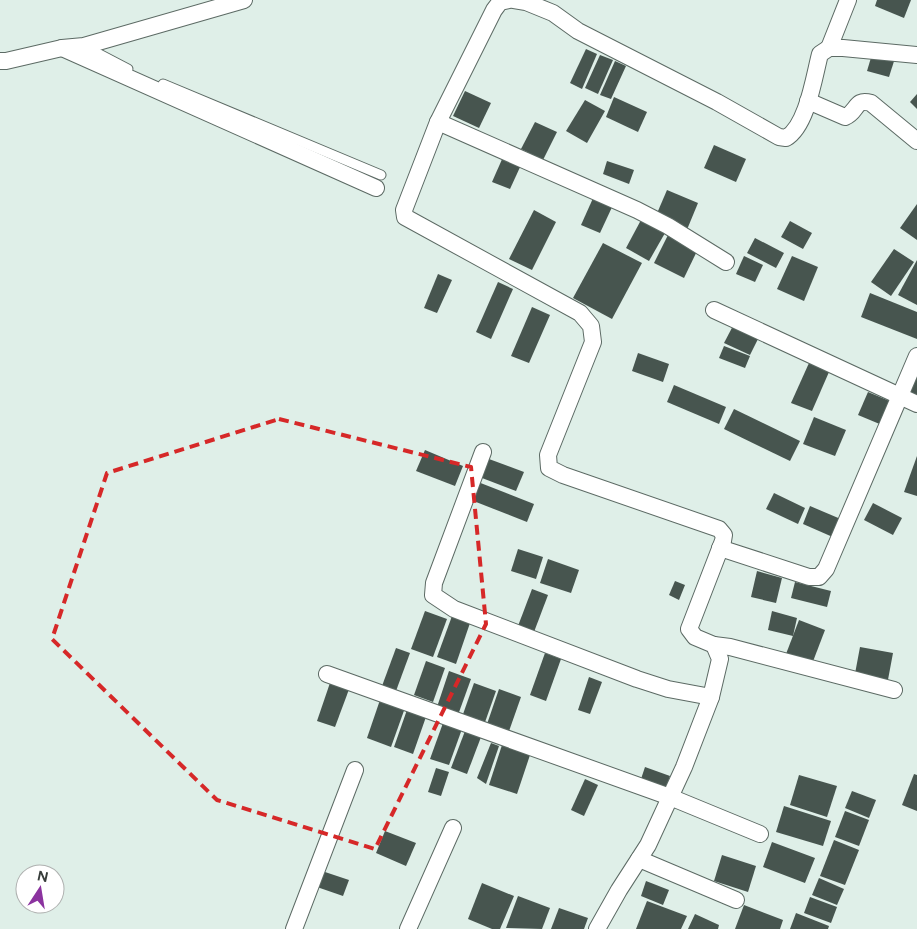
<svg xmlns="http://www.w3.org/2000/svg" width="917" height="929" viewBox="0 0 917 929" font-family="Figtree,sans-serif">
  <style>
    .building { fill: #47554f }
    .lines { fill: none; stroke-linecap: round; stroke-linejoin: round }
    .lane-casing { stroke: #5c6a64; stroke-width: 11 }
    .street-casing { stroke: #5c6a64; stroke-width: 18 }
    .lane { stroke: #fff; stroke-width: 9 }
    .street { stroke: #fff; stroke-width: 16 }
    .marked { fill: none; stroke: #d62828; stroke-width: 4; stroke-dasharray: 10 6; stroke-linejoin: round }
  </style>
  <rect width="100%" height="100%" fill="#dfefe8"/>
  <!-- building -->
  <g class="building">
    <polygon points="877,0 911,0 904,18 875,6"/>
    <polygon points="586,49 597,54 582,89 570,83"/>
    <polygon points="873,51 895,58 889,77 867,71"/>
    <polygon points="600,55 613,60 598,94 585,88"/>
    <polygon points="615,61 626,66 611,99 600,95"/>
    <polygon points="465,91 491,103 479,128 453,116"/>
    <polygon points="917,94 917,109 910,102"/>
    <polygon points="614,97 647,112 638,132 606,117"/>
    <polygon points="585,100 605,111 587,143 566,131"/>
    <polygon points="535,122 557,132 543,160 521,149"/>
    <polygon points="714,145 746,159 736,182 704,168"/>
    <polygon points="503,157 521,165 510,189 492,182"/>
    <polygon points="607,161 634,170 629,184 603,174"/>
    <polygon points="667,190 698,203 686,232 655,218"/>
    <polygon points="594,196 613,205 600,233 581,225"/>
    <polygon points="917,204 917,240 900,228"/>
    <polygon points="534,210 556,222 532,270 509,259"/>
    <polygon points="641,220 665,233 649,261 626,248"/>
    <polygon points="790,221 812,233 803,249 781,237"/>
    <polygon points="668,235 698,249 684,278 654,263"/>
    <polygon points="755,238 784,253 776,268 747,253"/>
    <polygon points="603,243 642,263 612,319 573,298"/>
    <polygon points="894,249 914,262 891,296 871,282"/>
    <polygon points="744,256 763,265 755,282 736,274"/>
    <polygon points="792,256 818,267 804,301 777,289"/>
    <polygon points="917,260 917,305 898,295"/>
    <polygon points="438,274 452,280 437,313 424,308"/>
    <polygon points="498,282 513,289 491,339 476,332"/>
    <polygon points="870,293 917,312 917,339 861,317"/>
    <polygon points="532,307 550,315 529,363 511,356"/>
    <polygon points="735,322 761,333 750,355 724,343"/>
    <polygon points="724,346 750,356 745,368 719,358"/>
    <polygon points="638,353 669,364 663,382 632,371"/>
    <polygon points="809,363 829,372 812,411 791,403"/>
    <polygon points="917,372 917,400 907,396"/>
    <polygon points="674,385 726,407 719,424 667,402"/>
    <polygon points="868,392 892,402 882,425 858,415"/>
    <polygon points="734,409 800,441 790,461 724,429"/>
    <polygon points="814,417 846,430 835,456 803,444"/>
    <polygon points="425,450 463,466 455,486 416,471"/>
    <polygon points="917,456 917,496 904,492"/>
    <polygon points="489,459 524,472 516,491 482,478"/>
    <polygon points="478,482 534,504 527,522 471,500"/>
    <polygon points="774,493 805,508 798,524 766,509"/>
    <polygon points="873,503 902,518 893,535 864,520"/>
    <polygon points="810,506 843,520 835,538 803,524"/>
    <polygon points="518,549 543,557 536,579 511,571"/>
    <polygon points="548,559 579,570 571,593 540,583"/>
    <polygon points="757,571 782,578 776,603 751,597"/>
    <polygon points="675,581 685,585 679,600 669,595"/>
    <polygon points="795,582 831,591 827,607 791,598"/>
    <polygon points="532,589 548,595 534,632 518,626"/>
    <polygon points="425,611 447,619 433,657 411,649"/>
    <polygon points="772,611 797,618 793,636 768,630"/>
    <polygon points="452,616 470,623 456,664 437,657"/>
    <polygon points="799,620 825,630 812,664 786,654"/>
    <polygon points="860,647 893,653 887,685 854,679"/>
    <polygon points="396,648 410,653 396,691 382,686"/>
    <polygon points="545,653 561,659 546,701 530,695"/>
    <polygon points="426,661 445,668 433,702 414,695"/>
    <polygon points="449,671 471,679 458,715 437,707"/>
    <polygon points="332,677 351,684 335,727 317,721"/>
    <polygon points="589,677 602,682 590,714 578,710"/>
    <polygon points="474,683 496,691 484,725 462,717"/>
    <polygon points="499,689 521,697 508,734 486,727"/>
    <polygon points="381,697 406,705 391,747 367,738"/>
    <polygon points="408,707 427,714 413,754 394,747"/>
    <polygon points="443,723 462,729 449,765 430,759"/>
    <polygon points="465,731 481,737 467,774 451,768"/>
    <polygon points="491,743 499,746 486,784 477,778"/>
    <polygon points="502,745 530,755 517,794 489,785"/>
    <polygon points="645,767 670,776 664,794 639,785"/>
    <polygon points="436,768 449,772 441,796 428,792"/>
    <polygon points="914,774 917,775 917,811 902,805"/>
    <polygon points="799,775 837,786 827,817 790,805"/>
    <polygon points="585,779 598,785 584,816 571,810"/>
    <polygon points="852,791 876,800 869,818 845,808"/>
    <polygon points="784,806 831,821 823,846 776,832"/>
    <polygon points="845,811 869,820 859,846 835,837"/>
    <polygon points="385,831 416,843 406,866 376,853"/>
    <polygon points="834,840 859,850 845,885 820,876"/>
    <polygon points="772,842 815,858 805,883 763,867"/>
    <polygon points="722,855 756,866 748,892 714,881"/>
    <polygon points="322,871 349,880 343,896 317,887"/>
    <polygon points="819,878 844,889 837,905 812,895"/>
    <polygon points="646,881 669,890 663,905 641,896"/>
    <polygon points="482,883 514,896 500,929 492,929 468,919"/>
    <polygon points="518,896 550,908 542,929 506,928"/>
    <polygon points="810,897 837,907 831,923 804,913"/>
    <polygon points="647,901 687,916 681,929 636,929"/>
    <polygon points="744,905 783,920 780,929 735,929"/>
    <polygon points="559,908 588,918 584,929 551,929"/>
    <polygon points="796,913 829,926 828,929 790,929"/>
    <polygon points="695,914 719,925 718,929 688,929"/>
  </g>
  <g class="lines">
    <!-- lane casing -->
    <g class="lane-casing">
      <g id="lane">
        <polyline points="84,46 128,69"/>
        <polyline points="163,84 381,175"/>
      </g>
    </g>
    <!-- street casing -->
    <g class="street-casing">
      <g id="street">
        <polyline points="509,0 500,2 494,10 438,122 404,210 405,217 580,313 591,326 593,342 548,455 549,468 563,475 719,529 724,535 723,541 689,629 695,637 714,645 720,659 711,697 684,767 648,845 619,890 597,929"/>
        <path d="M514,0L526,2L553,13L578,31L717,102L779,137L786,138C807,126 814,77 820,54L829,48H843L917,55"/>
        <polyline points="62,48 376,188"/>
        <polyline points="829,48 848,0"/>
        <polyline points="0,61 6,61 62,48 84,46 244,0"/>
        <path d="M808,101L845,117C858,112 854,98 871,103L917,141"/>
        <polyline points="438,122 637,210 668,226 726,262"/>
        <polyline points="714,310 917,404"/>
        <polyline points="483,452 434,583 433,595 454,609 637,679 668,689 711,697"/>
        <polyline points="720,548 809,577 819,577 826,569 917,356"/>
        <polyline points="714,645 730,647 894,690"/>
        <polyline points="327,674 670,797 760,834"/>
        <polyline points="639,859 736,900"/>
        <polyline points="294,929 355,770"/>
        <polyline points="408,929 453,828"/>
      </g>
    </g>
    <!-- lane -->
    <use href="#lane" class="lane"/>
    <!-- street -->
    <use href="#street" class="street"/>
  </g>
  <!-- marked area -->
  <path class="marked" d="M279,419L471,467L486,624L375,849L217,800L52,639L107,473Z"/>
  <!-- north arrow -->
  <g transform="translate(40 889) rotate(12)"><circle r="24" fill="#ffffff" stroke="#afb1b0"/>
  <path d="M0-4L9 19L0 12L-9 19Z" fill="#8b339f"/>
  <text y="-8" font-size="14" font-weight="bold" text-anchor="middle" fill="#373d3a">N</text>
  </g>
</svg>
